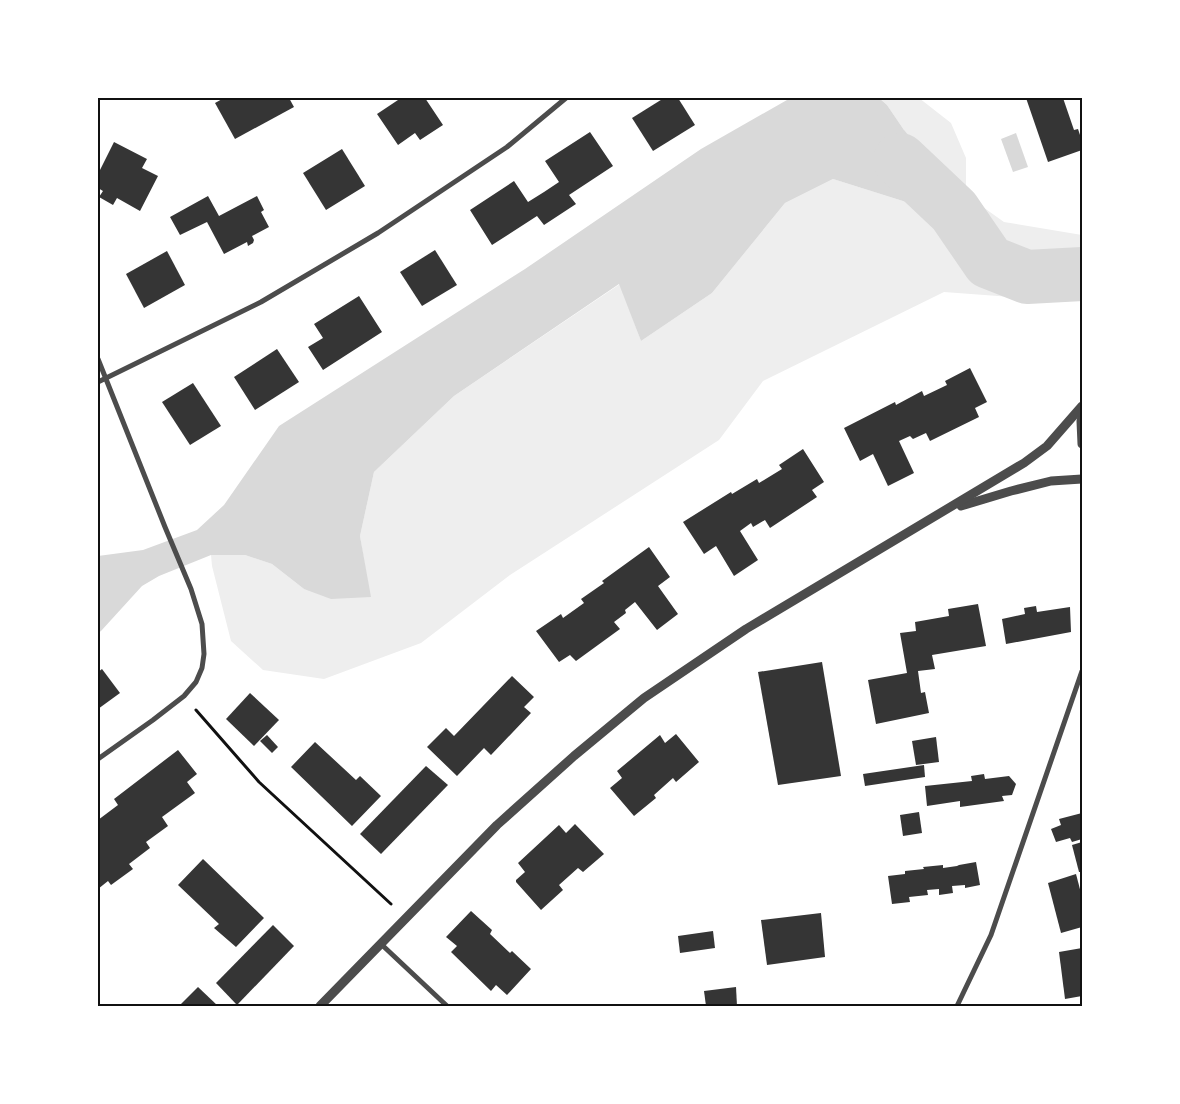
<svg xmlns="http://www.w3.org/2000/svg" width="1180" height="1104" viewBox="0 0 1180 1104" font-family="'Exo 2',sans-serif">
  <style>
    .green { fill: #eee }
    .water { fill: #d9d9d9 }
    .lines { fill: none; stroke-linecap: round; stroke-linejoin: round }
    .river { stroke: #d9d9d9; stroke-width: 54 }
    .building { fill: #353535 }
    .path { stroke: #111; stroke-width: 3 }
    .minor { stroke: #4c4c4c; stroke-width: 5 }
    .tertiary { stroke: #4c4c4c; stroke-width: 9 }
    .neatline { fill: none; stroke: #111; stroke-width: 2 }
  </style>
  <rect width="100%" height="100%" fill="#fff"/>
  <!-- green -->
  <polygon class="green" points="879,98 919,98 951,123 966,158 966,195 1004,222 1082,235 1082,289 1081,291 1023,298 944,292 763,381 719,440 510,575 421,643 324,679 263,670 231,641 212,566 211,555 245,555 272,564 304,589 370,597 360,536 374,472 454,396 620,284 641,341 712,293 785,203 833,179 906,202 904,130 887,105"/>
  <!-- water -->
  <g class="water">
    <polygon points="796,98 879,98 887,105 904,130 939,172 954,211 906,202 833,179 785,203 712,293 641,341 619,284 454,396 374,472 360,536 371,597 331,599 304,589 272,564 245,555 211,555 159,576 142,586 101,631 98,633 98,556 143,550 197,530 224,505 279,426 525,269 701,149 787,100"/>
    <polygon points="1016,133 1028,167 1013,172 1001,139"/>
  </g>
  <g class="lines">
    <!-- river -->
    <polyline class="river" points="900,160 954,211 989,262 1027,277 1082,274"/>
  </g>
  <!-- building -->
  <g class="building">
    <polygon points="224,98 289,98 294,107 235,139 215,103"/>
    <polygon points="401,98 425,98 443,125 420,140 415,133 398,145 377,114"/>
    <polygon points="664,98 678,98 695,125 653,151 632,118"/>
    <polygon points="1026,98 1063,98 1074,130 1078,129 1082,141 1082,150 1048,162"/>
    <polygon points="590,132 613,166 569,195 576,204 544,225 537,216 492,245 470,210 514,181 528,202 544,192 559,182 545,161"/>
    <polygon points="114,142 147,159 142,168 158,176 140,211 117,198 113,205 99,197 103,191 98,188 98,174"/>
    <polygon points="342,149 365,186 326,210 303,173"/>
    <polygon points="208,196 219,216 257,196 264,210 261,212 269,227 252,236 254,240 253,243 248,246 247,242 224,254 207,222 180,235 170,217"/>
    <polygon points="435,250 457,285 422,306 400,272"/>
    <polygon points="167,251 185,285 144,308 126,274"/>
    <polygon points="359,296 382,332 323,370 308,347 323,338 314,324"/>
    <polygon points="277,349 299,382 255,410 234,377"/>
    <polygon points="970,368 987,402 975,408 979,417 930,441 926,433 913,439 910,436 899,441 914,473 888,486 873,454 860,461 844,428 895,402 896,405 922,391 924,396 947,385 945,381"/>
    <polygon points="193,383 221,426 190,445 162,402"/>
    <polygon points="803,449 824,482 812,490 817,497 770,528 765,520 753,527 751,523 740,531 758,560 734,576 716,546 704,554 683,522 731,492 732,494 757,479 759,483 782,469 779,465"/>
    <polygon points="649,547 670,577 658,586 678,614 657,630 635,602 625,610 626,613 614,622 620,629 576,661 570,655 559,662 536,631 561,614 563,618 584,603 581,599 604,583 602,581"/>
    <polygon points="978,604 986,646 932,655 935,669 918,671 921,693 925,692 929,713 876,724 868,680 907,673 900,633 916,631 915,622 949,616 948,609"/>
    <polygon points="1036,606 1037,612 1070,607 1071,632 1006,644 1002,619 1025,614 1024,608"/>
    <polygon points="822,662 841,776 778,785 758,672"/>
    <polygon points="102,669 120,693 98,709 98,672"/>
    <polygon points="512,676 534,697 524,707 531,713 491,755 484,748 457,776 427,747 446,728 454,736"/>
    <polygon points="250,693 279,720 254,746 226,719"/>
    <polygon points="676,734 699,762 676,782 673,778 654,795 656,798 634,816 610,788 622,778 617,771 660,735 665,743"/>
    <polygon points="267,735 278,747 272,753 260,741"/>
    <polygon points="936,737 939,762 916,765 912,741"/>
    <polygon points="315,742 356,780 360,776 381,796 352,826 291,767"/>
    <polygon points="178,750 197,774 187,782 195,793 162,817 168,826 146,842 150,848 129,864 133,869 111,885 108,881 98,889 98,826 99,825 98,820 118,805 114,799"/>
    <polygon points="924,765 925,777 865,786 863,774"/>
    <polygon points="426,766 448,785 381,854 360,834"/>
    <polygon points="984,774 985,779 1009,776 1016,784 1012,795 1002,796 1004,801 960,807 960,801 927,806 925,786 972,781 971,776"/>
    <polygon points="919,812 922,833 903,836 900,815"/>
    <polygon points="1082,813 1082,839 1072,842 1070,838 1056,842 1051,829 1061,825 1059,819"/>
    <polygon points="575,824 604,854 583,872 578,868 559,885 563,890 541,910 516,882 516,880 525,872 518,863 559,825 566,833"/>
    <polygon points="1082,842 1082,872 1079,872 1072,845"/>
    <polygon points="203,859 264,918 236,947 214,928 219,924 178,885"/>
    <polygon points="976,862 980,885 965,888 965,885 952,886 953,893 939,895 939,889 927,890 928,895 909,897 910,902 892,904 888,876 905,874 905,871 924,869 923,867 943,865 943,868 957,866 959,865"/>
    <polygon points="1076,874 1082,897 1082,927 1061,933 1048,883"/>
    <polygon points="471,911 492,930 490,934 510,953 512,951 531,969 507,995 496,985 491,991 451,952 457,946 446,937"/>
    <polygon points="821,913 825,957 767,965 761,920"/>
    <polygon points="273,925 294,946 237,1005 216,983"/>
    <polygon points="713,931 715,948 680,953 678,936"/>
    <polygon points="1082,948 1082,996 1065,999 1059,952"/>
    <polygon points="198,987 218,1006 181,1006 180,1005"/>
    <polygon points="736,987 737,1006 706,1006 704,991"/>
  </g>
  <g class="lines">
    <!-- path -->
    <polyline class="path" points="196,710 259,782 391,904"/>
    <!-- minor -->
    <g class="minor">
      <polyline points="98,359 165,527 191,589 202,624 204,654 202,668 196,682 184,696 153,720 98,759"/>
      <polyline points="98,382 261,302 378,233 507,147 566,98"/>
      <polyline points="381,944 447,1006"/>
      <polyline points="957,1006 991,935 1082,671"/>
    </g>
    <!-- tertiary -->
    <g class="tertiary">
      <polyline points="1082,417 1081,421 1082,444"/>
      <polyline points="961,506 1011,491 1051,481 1082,479"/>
      <polyline points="320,1006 497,825 574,756 644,698 746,629 1024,463 1047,446 1082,406"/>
    </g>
  </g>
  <!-- border -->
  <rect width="1180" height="1104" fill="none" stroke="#ffffff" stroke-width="198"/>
  <rect x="99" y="99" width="982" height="906" class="neatline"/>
</svg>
